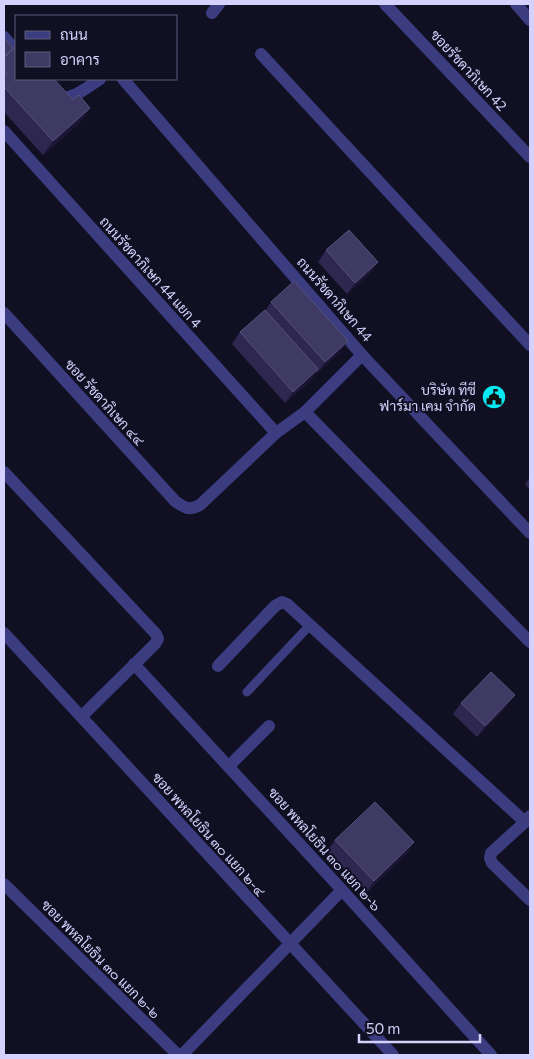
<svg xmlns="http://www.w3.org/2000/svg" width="534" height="1059" viewBox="0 0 534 1059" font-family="Commissioner,Sarabun,sans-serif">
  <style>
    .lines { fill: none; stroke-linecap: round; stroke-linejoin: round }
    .service { stroke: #3b3d80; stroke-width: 9 }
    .minor { stroke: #3b3d80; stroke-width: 12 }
    .wall { fill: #2e2850 }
    .shaded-wall { fill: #1b1636 }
    .building { fill: #3f3a63; stroke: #57527b }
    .labels { text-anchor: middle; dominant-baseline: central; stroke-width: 4; stroke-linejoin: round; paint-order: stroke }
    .street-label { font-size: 14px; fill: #d4d2fd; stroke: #110f22 }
    .poi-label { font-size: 14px; fill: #d4d2fd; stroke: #110f22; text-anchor: end }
  </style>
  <rect width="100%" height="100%" fill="#110f22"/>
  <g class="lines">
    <!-- service -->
    <polyline class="service" points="247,692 310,625"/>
    <!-- minor -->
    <g class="minor">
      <polyline points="385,4 530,157"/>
      <polyline points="516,4 530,20"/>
      <polyline points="212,13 219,4"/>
      <polyline points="4,37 16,51"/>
      <polyline points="261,54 530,345"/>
      <path d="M41,79C46,84 52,92 58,96C70,103 90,85 100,79"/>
      <polyline points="123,79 362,355 530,533"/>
      <polyline points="4,131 276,433"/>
      <path d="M4,313L175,501C185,508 189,511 200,505L276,433L305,412L362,355"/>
      <polyline points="305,412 530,642"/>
      <polyline points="4,472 156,634 158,639 155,644 82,716"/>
      <polyline points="4,633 393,1055"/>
      <polyline points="134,664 342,890 491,1055"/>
      <polyline points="218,666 275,606 282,602 287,604 525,822 530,816"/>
      <polyline points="229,766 269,726"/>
      <polyline points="525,822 491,853 490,858 492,863 530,900"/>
      <polyline points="4,884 178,1055"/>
      <polyline points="182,1055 342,890"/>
    </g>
  </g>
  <!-- wall -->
  <g class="wall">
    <polygon points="4,38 13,48 11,52 73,100 90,108 80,122 43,155 4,112"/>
    <polygon points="326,250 378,262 370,273 347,294 318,262"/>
    <polygon points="271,302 340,352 317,373 316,372 311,380 285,403 232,344 240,332 265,311"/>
    <polygon points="530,477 530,490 525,484"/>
    <polygon points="461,703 507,706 477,737 453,714"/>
    <polygon points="335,840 414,842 407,853 367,892 327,851"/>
  </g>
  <!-- shaded-wall -->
  <g class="shaded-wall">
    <polygon points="90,108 80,122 43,155 53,141"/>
    <polygon points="378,262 370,273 347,294 355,283"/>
    <polygon points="348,341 340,352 317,373 325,362"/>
    <polygon points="318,369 311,380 285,403 293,392"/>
    <polygon points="515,695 507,706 477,737 485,726"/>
    <polygon points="414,842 407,853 367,892 374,881"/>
  </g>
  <!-- building -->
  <g class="building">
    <polygon points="4,38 13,48 4,57"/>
    <polygon points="16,47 16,79 54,79 73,100 79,95 90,108 53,141 4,87 4,77 7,74 4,70 4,58"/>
    <polygon points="349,230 378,262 355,283 326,250"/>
    <polygon points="294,281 348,341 325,362 271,302"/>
    <polygon points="265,310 318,369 293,392 240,332"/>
    <polygon points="491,672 515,695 485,726 461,703"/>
    <polygon points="375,802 414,842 374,881 335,840"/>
  </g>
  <!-- icons -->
  <defs>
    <g id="civic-disc" transform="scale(1.25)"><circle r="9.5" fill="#09e9f2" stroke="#110f22"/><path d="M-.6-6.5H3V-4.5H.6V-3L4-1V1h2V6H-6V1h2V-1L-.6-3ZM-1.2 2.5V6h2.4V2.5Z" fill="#111"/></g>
  </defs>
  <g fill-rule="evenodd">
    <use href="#civic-disc" x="494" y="397"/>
  </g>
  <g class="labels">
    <!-- street labels -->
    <g class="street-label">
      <text transform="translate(469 70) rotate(47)">ซอยรัชดาภิเษก 42</text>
      <text transform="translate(151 272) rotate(48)">ถนนรัชดาภิเษก 44 แยก 4</text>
      <text transform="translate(335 299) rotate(49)">ถนนรัชดาภิเษก 44</text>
      <text transform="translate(105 402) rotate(48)">ซอย รัชดาภิเษก ๔๔</text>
      <text transform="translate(209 834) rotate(48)">ซอย พหลโยธิน ๓๐ แยก ๒-๔</text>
      <text transform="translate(325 849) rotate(48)">ซอย พหลโยธิน ๓๐ แยก ๒-๖</text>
      <text transform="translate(101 959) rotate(45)">ซอย พหลโยธิน ๓๐ แยก ๒-๒</text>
    </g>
    <!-- poi labels -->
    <g class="poi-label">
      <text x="476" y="389">บริษัท ทีซี<tspan x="476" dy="16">ฟาร์มา เคม จำกัด</tspan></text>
    </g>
  </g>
  <!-- border -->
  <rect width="534" height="1059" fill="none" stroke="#d4d2fd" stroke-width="10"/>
  <!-- legend -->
  <rect x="15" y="15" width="162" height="65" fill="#110f22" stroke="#5f5d7a"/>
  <rect x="25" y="31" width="25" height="8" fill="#3b3d80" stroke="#5f5d7a"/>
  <text x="60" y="40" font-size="15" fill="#d4d2fd">ถนน</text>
  <rect x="25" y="52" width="25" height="15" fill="#3f3a63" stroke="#5f5d7a"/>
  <text x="60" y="65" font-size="15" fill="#d4d2fd">อาคาร</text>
  <!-- scale -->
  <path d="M359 1034v8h121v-8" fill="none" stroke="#d4d2fd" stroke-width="2.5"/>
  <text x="366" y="1034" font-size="15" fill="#d4d2fd" stroke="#110f22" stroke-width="4" paint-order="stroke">50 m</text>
</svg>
